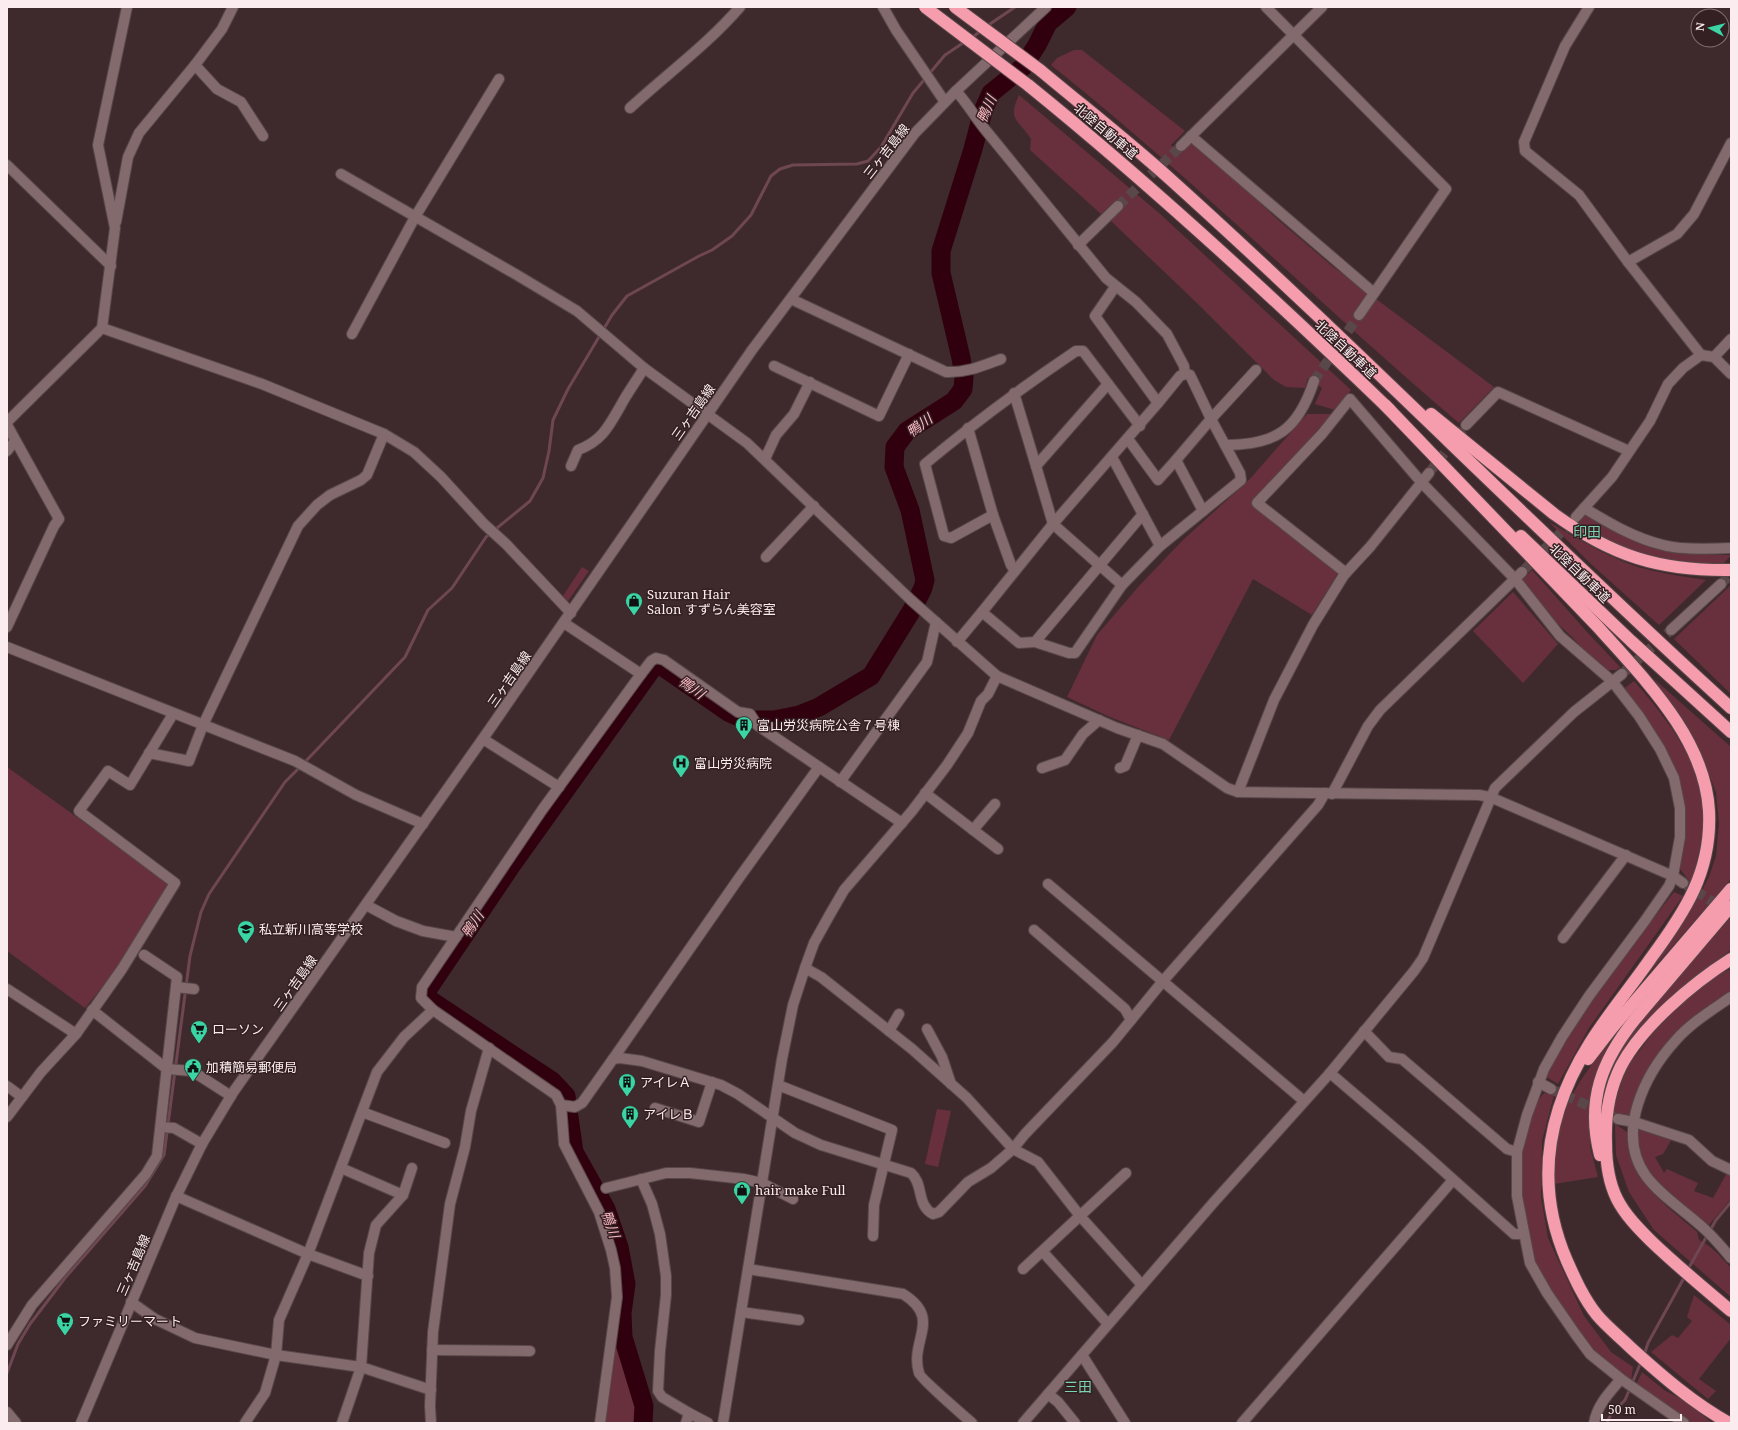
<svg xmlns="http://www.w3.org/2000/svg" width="1738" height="1430" viewBox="0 0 1738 1430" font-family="'Noto Serif','Noto Sans JP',serif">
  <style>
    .green { fill: #68303c }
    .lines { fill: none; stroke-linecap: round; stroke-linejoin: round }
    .stream { stroke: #6e4752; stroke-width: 3 }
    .river { stroke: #31000e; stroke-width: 19 }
    .street-tunnel { stroke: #5a474a; stroke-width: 10; stroke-dasharray: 10 5; stroke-linecap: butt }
    .street-casing { stroke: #584749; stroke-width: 12 }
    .secondary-casing { stroke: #584749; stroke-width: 12 }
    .highway-casing { stroke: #584749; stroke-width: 14 }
    .street { stroke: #826a6d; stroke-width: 10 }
    .secondary { stroke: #826a6d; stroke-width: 10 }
    .highway { stroke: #f59dad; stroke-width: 12 }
    .highway-bridge-casing { stroke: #584749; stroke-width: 14; stroke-linecap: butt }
    .highway-bridge { stroke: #f59dad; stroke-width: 12 }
    .labels { text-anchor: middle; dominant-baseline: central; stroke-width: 3; stroke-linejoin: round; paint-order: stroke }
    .street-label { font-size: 13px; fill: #fbedef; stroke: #342023 }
    .poi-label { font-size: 13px; fill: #fbedef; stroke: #342023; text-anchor: start }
    .water-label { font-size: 14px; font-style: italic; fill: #fcb8c3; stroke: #342023 }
    .neighbourhood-label { font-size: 14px; fill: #7ad3b1; stroke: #342023 }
  </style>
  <rect width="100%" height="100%" fill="#3e2a2d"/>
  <!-- green -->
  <g class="green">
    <path d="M1074,50H1082L1185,131L1171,145L1179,153L1194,140L1276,218L1332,266L1494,387L1459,423C1321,306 1193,178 1051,65L1057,58Z"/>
    <path d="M1019,95L1159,213L1351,390L1335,410L1315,404L1322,388L1308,378L1305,388L1286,387L1274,380L1198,304L1111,221L1119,211L1113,203L1101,214L1030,150L1031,139C1018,119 1007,120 1019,95Z"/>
    <polygon points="1307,414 1332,414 1252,503 1338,573 1312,615 1253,579 1169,740 1110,717 1067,697 1097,635 1139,586 1183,540 1249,480"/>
    <path d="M1584,516H1590L1608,528L1632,538L1663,548L1693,554L1731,555L1723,564C1667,561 1625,557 1579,522Z"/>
    <path d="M1549,522C1582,541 1616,563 1654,571C1671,575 1689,577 1706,580L1659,625L1591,564Z"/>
    <polygon points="582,567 589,571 568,601 563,596"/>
    <polygon points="1532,570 1587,632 1620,667 1616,670 1602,670 1573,638 1552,618 1521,581"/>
    <polygon points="1731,585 1731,694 1674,639"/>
    <polygon points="1513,592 1558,644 1523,683 1473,631"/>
    <polygon points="1654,679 1731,747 1731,879 1642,981 1691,910 1709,877 1716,856 1719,824 1716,792 1698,747 1679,715"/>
    <path d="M1634,681C1663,714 1695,754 1702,799C1707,825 1698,858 1691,883L1680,869L1684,842L1685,821L1665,750L1625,688Z"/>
    <polygon points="7,767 170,884 117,969 85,1008 7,951"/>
    <polygon points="1674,892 1683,896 1589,1028 1558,1084 1545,1076 1567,1035 1609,976"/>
    <polygon points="1731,917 1731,950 1702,971 1662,1005 1624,1050 1607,1083 1615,1060 1627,1039 1665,992"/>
    <path d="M1731,969V991C1680,1021 1644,1057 1631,1116L1613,1113C1617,1098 1620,1083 1627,1069C1630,1062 1636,1056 1641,1049C1664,1017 1694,985 1731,969Z"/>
    <path d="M1609,1043L1594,1081L1591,1122L1590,1147L1598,1177L1554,1184C1556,1164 1555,1142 1561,1122C1570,1092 1589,1067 1609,1043Z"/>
    <polygon points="1544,1093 1554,1095 1542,1141 1541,1197 1548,1238 1584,1316 1611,1352 1633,1367 1631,1381 1595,1352 1588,1344 1564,1310 1531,1255 1522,1200 1522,1157 1526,1136 1536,1103"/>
    <polygon points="937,1109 951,1111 938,1167 925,1164"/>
    <path d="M1615,1124L1627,1132C1626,1179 1665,1204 1697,1232L1699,1240C1713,1247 1721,1257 1731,1268V1297L1654,1230L1629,1192L1616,1155Z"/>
    <path d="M1638,1128L1673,1137L1663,1154L1655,1157L1664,1173L1667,1169L1698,1183L1694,1191L1713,1198L1727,1173L1731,1174V1199L1708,1226C1673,1198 1637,1178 1638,1128Z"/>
    <polygon points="1694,1295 1731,1325 1731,1338 1699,1379 1716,1391 1708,1399 1651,1352 1672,1335 1678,1338 1692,1321 1687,1317"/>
    <polygon points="616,1341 640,1410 639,1423 603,1423"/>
    <polygon points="1642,1372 1664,1390 1687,1402 1712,1423 1691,1423 1636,1385"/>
  </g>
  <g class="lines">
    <!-- stream -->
    <g class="stream">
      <polyline points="987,26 1015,7"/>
      <polyline points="971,38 981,31"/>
      <polyline points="304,763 405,657 428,610 452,588 486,537 530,501 543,478 549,451 553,420 568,389 612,315 627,296 699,256 712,250 732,236 751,215 771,176 780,169 793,165 857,164 868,161 881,147 913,93 945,55 966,41"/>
      <polyline points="1687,1271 1716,1220 1731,1202"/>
      <polyline points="1644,1355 1648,1343 1685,1276"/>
      <polyline points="7,1373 18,1344 30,1324 65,1278 145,1186 164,1155 190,956 201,912 209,894 285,782 300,767"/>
      <polyline points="1607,1423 1611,1414 1625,1400 1641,1362"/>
    </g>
    <!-- river -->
    <polyline class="river" points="643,1423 644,1406 623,1337 622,1313 626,1284 619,1247 606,1209 574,1152 566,1096 552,1081 427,998 428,989 511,866 652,669 660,665 728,712 746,720 774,720 799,715 819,707 871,676 912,610 923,588 925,580 910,510 894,467 895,447 907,431 954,401 963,389 964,377 961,358 941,273 941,251 973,149 983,111 991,93 1023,67 1037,45 1048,23 1067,7"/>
    <!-- street-tunnel -->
    <g class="street-tunnel">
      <polyline points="1118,206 1181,146"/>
      <polyline points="1314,381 1359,315"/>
      <polyline points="1429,473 1466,425"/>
      <polyline points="1522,572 1574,519"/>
      <polyline points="1721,584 1731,574"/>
      <polyline points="1622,674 1671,630"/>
      <polyline points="1683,883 1724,909"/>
      <polyline points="1551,1089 1618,1119"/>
    </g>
    <!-- street casing -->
    <g class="street-casing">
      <g id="street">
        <polyline points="233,7 222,29 195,65 217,89 241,102 263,136"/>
        <polyline points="883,7 896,30 945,102"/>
        <polyline points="1266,7 1446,189 1359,315"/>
        <polyline points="1589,7 1565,46 1524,142 1525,151 1579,195 1628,262 1701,355"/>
        <path d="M956,91C968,104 976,119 988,133L1106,278L1136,302L1167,334L1184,366L1185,374"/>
        <path d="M630,108C667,74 707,45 740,7"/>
        <polyline points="1191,136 1374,293"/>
        <polyline points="1181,146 1322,7"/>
        <polyline points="7,165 111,266"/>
        <polyline points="341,174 517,275 577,311 644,368 747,443 911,600 997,676 1117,728 1163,744 1227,788 1238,792 1479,795 1490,797 1673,876 1683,883"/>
        <polyline points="116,222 128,157 139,133 195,65"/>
        <polyline points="1078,245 1118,206"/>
        <polyline points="1628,262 1677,234 1694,214 1731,143"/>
        <path d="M791,299L946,372C966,373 982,366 1001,359"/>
        <polyline points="102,328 262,384 384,434 414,452 441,477 484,524 506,544 571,613"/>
        <polyline points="352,334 415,217 499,79"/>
        <polyline points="1714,357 1731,339"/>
        <polyline points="774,366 879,416 909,354"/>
        <path d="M1256,370L1211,419L1225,445C1276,445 1298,430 1314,381"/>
        <polyline points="1185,374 1190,375 1211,419 1176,460 1203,511"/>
        <polyline points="1108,384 1036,466 1053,524 1122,585"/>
        <polyline points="1014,393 1036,466"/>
        <polyline points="1158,403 1180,376 1185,374"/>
        <polyline points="7,422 102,328 115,228 98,145 127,7"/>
        <polyline points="7,425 59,519 54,526 7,627"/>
        <polyline points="1466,425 1498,392 1629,451"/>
        <polyline points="968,428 993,515 1011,565 1015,571"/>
        <polyline points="1128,439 1158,480 1176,460"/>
        <polyline points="7,451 15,441"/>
        <polyline points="1112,457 1160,546"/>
        <polyline points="765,459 776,435 794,414 810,382"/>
        <path d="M571,466L578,450C602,441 609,426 621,405C628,392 637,380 644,368"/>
        <path d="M1584,508C1609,523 1634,538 1663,545C1681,550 1711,549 1731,548"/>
        <path d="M993,515L951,538L944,536L925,464C974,423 1024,386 1076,351H1083L1140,426"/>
        <polyline points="1576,517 1612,477 1650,421 1668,384 1683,368 1701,355 1714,357 1731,374"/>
        <polyline points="766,557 814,506"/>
        <polyline points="1346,573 1257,503 1322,434 1350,399 1422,483 1515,579 1560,636 1612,681 1639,716 1660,749 1674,778 1680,808 1680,837 1673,876 1669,886 1644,922 1589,996 1562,1037 1544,1069 1527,1115 1517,1152 1517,1196 1530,1263 1547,1293 1576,1335 1590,1354 1621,1379 1684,1423"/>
        <polyline points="982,612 1053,524 1158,403 1095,316 1115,287"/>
        <polyline points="564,623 641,674 651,661 656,658 664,660 738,712 750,714 757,725 819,767 739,878 613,1059"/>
        <polyline points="1671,630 1721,584"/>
        <polyline points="957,642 982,612 1019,643 1035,642 1143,514"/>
        <polyline points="1035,642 1069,653 1075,653 1122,585 1160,546 1241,480 1240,473 1225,445"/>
        <polyline points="7,647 295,761 356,795 423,824"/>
        <path d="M641,674L542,810L422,987L421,998L433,1010L556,1095L561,1105L575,1107L582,1103L613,1059L620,1058L642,1061L721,1085L738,1094L795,1133L821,1145L911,1173C924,1184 916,1205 933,1214L939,1212L968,1182L991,1168L1013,1149L1025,1134L1113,1042L1163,981L1318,805L1325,793"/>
        <polyline points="483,739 559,787"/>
        <polyline points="149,753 189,761 203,725 298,526 317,505 330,495 361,480 367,475 384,434"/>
        <polyline points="819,767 902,823"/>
        <polyline points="1042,768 1065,760 1083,734 1099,720"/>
        <polyline points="1120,768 1125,766 1138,735"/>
        <polyline points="840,782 927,662 936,622"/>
        <polyline points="1238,792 1274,700 1313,625 1344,575 1370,547 1429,473"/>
        <polyline points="925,793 998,849"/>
        <polyline points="1332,794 1368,726 1380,710 1522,572"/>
        <polyline points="973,830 995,804"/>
        <polyline points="1048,884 1304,1101"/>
        <polyline points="366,905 396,921 423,931 456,937"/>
        <polyline points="1034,930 1125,1009 1131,1020"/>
        <polyline points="1563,938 1626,855"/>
        <polyline points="805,968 821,977 912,1049 967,1098 1013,1149 1038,1162 1080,1216 1142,1285"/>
        <polyline points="176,987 194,989"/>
        <polyline points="7,989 76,1034 41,1072 7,1117"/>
        <path d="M1731,997C1712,1010 1691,1023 1676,1040C1645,1074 1615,1133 1646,1176C1660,1195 1682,1209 1700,1225C1712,1235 1721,1246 1731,1258"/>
        <polyline points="92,1010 167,1069 192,1071 231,1096"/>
        <polyline points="927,1029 942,1057 951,1084"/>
        <polyline points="889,1031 899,1014"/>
        <polyline points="1364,1031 1389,1057 1402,1059 1507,1149 1517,1152"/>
        <polyline points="76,1034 122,969 175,883 79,811 108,771 130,785 173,714"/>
        <polyline points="1330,1073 1419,1149 1514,1234 1524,1234"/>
        <polyline points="1538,1082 1551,1089"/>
        <polyline points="778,1085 892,1130 874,1205 873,1236"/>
        <polyline points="7,1086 22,1097"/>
        <polyline points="561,1105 564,1144 599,1212 611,1250 615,1268 617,1297 600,1423"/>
        <polyline points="655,1108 699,1122 712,1082"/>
        <polyline points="362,1112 445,1143"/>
        <polyline points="1618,1119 1634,1122 1689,1140 1712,1161 1731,1170"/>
        <polyline points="161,1127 174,1128 202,1144"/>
        <polyline points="341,1168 403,1195 376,1225 369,1253 361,1367 342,1423"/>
        <polyline points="641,1179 652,1204 660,1234 666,1276 666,1295 660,1351 658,1391 662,1397 689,1413"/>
        <polyline points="606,1188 666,1173 690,1173 744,1179 762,1183 793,1199"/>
        <polyline points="403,1195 412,1168"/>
        <polyline points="176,1196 308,1254 368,1276"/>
        <polyline points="1043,1252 1108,1324"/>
        <path d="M748,1269L903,1294C943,1319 909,1340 919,1373C920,1378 964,1416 972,1423"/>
        <polyline points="1023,1269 1126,1173"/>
        <polyline points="131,1302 155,1319 195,1338 276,1355 361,1367 431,1390"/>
        <polyline points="741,1312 799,1320"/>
        <polyline points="7,1345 32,1305 146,1174 157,1156 177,977 144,955"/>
        <polyline points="432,1350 530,1351"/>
        <polyline points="1082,1355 1125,1423"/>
        <polyline points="1048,1394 1058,1402 1075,1423"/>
        <polyline points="245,1423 265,1393 276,1355 279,1320 308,1254 377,1072 404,1037 433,1010"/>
        <polyline points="431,1423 430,1406 433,1332 450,1204 465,1147 471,1111 489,1048"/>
        <polyline points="686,1423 689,1413 708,1423"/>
        <polyline points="723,1423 782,1059 793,1005 805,968 814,943 829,916 844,890 912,811 947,765 968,733 981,701 988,694 997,676"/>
        <polyline points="1023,1423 1214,1202 1330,1073 1414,971 1423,958 1495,788 1574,712 1622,674"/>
        <polyline points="1242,1423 1453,1180"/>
        <path d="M1594,1423C1597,1405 1610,1392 1621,1379"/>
      </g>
    </g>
    <!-- secondary casing -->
    <g class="secondary-casing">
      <g id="secondary">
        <polyline points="7,1412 16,1423"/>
        <polyline points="81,1423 175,1199 202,1144 234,1091 489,730 752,350 915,133 956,91 1046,7"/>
      </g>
    </g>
    <!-- highway casing -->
    <g class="highway-casing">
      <g id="highway">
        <path d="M1040,70C1083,106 1128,141 1170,179C1361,351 1540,535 1731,708"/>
        <path d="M1028,85C1154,187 1273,297 1390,410"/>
        <path d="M1385,405L1598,627C1644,679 1705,738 1709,811C1712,871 1685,912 1651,958C1631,987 1608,1014 1590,1043C1546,1113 1534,1185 1567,1261C1575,1279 1584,1299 1597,1315C1607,1327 1620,1337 1631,1348C1662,1376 1693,1403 1729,1423"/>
        <path d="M1431,414L1554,514C1612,556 1659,571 1731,570"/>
        <polyline points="1521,536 1631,641 1731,732"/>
        <path d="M1731,959C1693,983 1642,1026 1621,1066C1609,1090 1605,1116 1606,1143C1606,1161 1609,1183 1617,1199C1625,1215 1639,1229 1651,1241C1677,1266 1704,1288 1731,1311"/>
        <polyline points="1588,1059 1612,1028 1731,889"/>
        <path d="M1600,1155C1586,1100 1602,1060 1636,1018L1731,906"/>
      </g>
    </g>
    <!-- street -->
    <use href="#street" class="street"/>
    <!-- secondary -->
    <use href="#secondary" class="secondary"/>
    <!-- highway -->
    <use href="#highway" class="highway"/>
    <!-- highway-bridge casing -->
    <g class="highway-bridge-casing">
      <g id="highway-bridge">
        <polyline points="925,7 1028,85"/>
        <polyline points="955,7 1040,70"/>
      </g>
    </g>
    <!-- highway-bridge -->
    <use href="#highway-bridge" class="highway-bridge"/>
  </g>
  <!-- icons -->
  <defs>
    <g id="shop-pin" transform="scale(0.9)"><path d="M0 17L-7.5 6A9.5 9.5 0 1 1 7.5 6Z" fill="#3bd4a4" stroke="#342023"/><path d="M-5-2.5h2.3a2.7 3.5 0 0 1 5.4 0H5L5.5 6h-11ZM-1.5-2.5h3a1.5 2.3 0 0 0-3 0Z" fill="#111"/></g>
    <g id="building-pin" transform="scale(0.9)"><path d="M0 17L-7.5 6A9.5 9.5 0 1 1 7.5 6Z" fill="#3bd4a4" stroke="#342023"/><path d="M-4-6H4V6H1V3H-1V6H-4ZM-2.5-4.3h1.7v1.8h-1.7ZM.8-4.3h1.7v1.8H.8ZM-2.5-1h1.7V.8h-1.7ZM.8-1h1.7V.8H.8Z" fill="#111"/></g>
    <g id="hospital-pin" transform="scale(0.9)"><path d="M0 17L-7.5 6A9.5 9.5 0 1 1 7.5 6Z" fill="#3bd4a4" stroke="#342023"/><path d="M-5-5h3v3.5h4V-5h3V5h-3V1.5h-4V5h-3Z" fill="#111"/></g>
    <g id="school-pin" transform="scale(0.9)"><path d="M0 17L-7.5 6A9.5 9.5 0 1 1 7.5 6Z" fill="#3bd4a4" stroke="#342023"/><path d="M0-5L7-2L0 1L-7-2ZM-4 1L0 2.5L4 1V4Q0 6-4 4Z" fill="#111"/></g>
    <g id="supermarket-pin" transform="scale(0.9)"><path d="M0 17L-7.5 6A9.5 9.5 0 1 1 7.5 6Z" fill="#3bd4a4" stroke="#342023"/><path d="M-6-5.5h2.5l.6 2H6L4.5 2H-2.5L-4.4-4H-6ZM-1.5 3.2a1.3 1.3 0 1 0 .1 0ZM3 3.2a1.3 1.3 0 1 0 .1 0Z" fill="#111"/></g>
    <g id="civic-pin" transform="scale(0.9)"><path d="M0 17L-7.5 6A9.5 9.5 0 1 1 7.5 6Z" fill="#3bd4a4" stroke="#342023"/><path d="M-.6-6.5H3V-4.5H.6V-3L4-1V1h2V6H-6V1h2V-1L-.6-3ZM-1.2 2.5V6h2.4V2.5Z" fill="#111"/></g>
  </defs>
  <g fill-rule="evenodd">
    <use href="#shop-pin" x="634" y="601"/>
    <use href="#building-pin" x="744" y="725"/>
    <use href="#hospital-pin" x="681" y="763"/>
    <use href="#school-pin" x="246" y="929"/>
    <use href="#supermarket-pin" x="199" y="1029"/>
    <use href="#civic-pin" x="193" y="1067"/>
    <use href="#building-pin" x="627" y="1082"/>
    <use href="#building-pin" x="630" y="1114"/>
    <use href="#shop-pin" x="742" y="1190"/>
    <use href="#supermarket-pin" x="65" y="1321"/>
  </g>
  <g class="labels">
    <!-- street labels -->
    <g class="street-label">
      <text transform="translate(1106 131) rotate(40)">北陸自動車道</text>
      <text transform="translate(886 151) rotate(-52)">三ヶ吉島線</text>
      <text transform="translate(1346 349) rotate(43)">北陸自動車道</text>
      <text transform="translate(693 412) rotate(-55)">三ヶ吉島線</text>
      <text transform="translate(1580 573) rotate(44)">北陸自動車道</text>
      <text transform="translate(509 679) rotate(-55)">三ヶ吉島線</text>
      <text transform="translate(295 983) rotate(-55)">三ヶ吉島線</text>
      <text transform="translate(133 1265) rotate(-67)">三ヶ吉島線</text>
    </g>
    <!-- poi labels -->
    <g class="poi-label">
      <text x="647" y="594">Suzuran Hair<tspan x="647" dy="15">Salon すずらん美容室</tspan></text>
      <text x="757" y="725">富山労災病院公舎７号棟</text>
      <text x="694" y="763">富山労災病院</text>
      <text x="259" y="929">私立新川高等学校</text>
      <text x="212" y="1029">ローソン</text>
      <text x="206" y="1067">加積簡易郵便局</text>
      <text x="640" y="1082">アイレＡ</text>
      <text x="643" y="1114">アイレＢ</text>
      <text x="755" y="1190">hair make Full</text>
      <text x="78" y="1321">ファミリーマート</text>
    </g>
    <!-- water labels -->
    <g class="water-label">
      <text transform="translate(986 109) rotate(-66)">鴨川</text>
      <text transform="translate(919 425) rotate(-37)">鴨川</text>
      <text transform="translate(692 687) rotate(35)">鴨川</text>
      <text transform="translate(472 924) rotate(-56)">鴨川</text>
      <text transform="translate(611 1224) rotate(70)">鴨川</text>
    </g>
    <!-- neighbourhood labels -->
    <g class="neighbourhood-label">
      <text x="1587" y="531">印田</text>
      <text x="1078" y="1386">三田</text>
    </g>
  </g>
  <!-- border -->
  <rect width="1738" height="1430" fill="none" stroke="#fbedef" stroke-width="16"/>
  <!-- north arrow -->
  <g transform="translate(1710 28) rotate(277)"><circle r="19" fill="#342023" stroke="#847275"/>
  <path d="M0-3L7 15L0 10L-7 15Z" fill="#3bd4a4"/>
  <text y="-6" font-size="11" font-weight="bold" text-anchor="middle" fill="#fbedef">N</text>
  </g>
  <!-- scale -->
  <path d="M1602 1414v6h79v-6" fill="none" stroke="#fbedef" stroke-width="2"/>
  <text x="1608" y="1414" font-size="12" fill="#fbedef" stroke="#342023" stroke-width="3" paint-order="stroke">50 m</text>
</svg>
